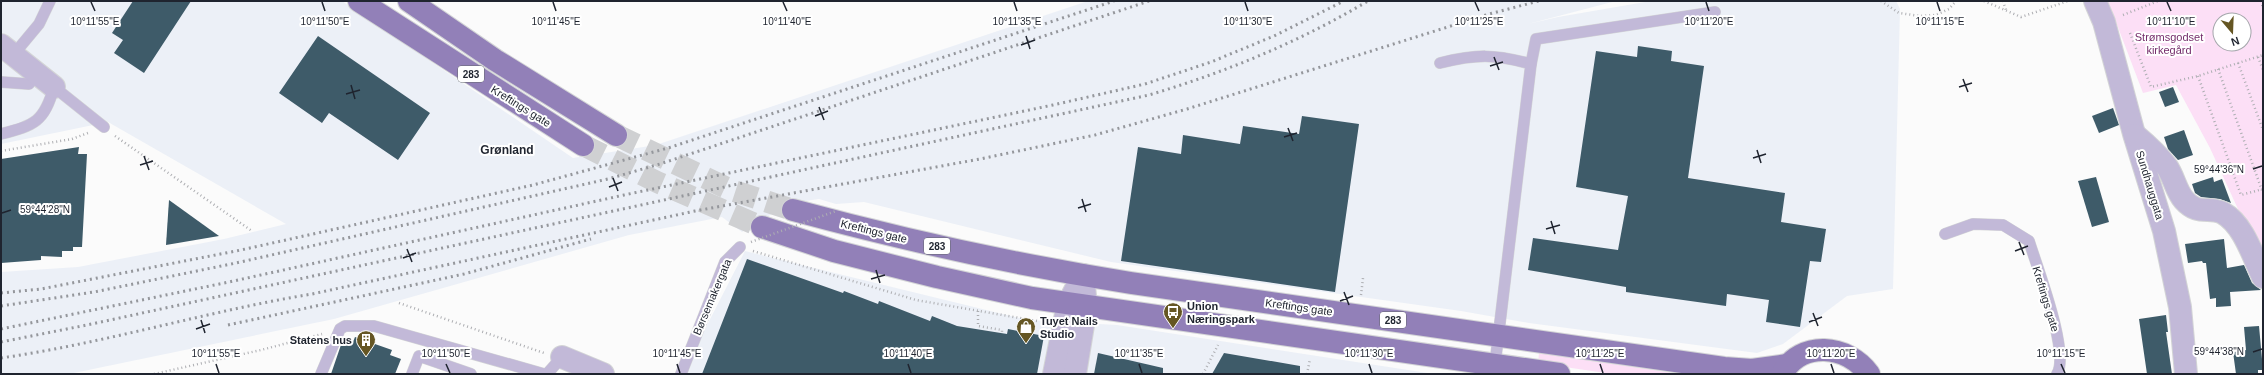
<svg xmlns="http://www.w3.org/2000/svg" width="2264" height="375" viewBox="0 0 2264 375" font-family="Helvetica,sans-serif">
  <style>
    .built { fill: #ecf0f7 }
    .green { fill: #fcdff6; fill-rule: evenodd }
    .building { fill: #3e5b69 }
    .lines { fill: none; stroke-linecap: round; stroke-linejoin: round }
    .primary-tunnel { stroke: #cfd0d2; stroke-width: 22; stroke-dasharray: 22 11; stroke-linecap: butt }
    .lane-casing { stroke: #d3d4d6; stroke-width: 12 }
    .street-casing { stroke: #d3d4d6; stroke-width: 24 }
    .primary-casing { stroke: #d3d4d6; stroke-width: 24 }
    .path { stroke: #adaeb2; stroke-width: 2.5; stroke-dasharray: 1 3; stroke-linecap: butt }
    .lane { stroke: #c2b9d8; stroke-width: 11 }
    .street { stroke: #c2b9d8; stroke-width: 22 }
    .primary { stroke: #9280b8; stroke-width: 22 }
    .rail { stroke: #95979c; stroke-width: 3; stroke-dasharray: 2 4; stroke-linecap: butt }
    .path-bridge { stroke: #adaeb2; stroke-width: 2.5; stroke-dasharray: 1 3; stroke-linecap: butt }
    .ticks { fill: none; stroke: #1f242f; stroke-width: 1.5 }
    .labels { text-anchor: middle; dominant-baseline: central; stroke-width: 4; stroke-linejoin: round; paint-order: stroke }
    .shield { fill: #fff; stroke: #62666d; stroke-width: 1 }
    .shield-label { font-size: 10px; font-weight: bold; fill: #1f242f }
    .park-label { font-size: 11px; fill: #742d6b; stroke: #fff }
    .street-label { font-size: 11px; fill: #1f242f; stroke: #fff }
    .poi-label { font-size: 11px; font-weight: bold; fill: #1f242f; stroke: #fff; text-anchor: start }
    .neighbourhood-label { font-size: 12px; font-weight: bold; fill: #1f242f; stroke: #fff }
    .ticks-label { font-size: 10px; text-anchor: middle; fill: #1f242f; stroke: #fff; stroke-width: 4; stroke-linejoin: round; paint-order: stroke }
  </style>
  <rect width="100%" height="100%" fill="#fbfbfb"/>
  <!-- built -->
  <g class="built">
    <polygon points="1,1 342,1 573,158 656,145 1088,1 1616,1 1528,24 1558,17 1651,1 1896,1 1900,9 1893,289 1847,296 1783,344 1757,353 1529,323 1461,311 1111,262 864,202 836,204 819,199 798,202 780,209 742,232 722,217 629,235 334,319 69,374 1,374 1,272 78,267 224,239 286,224 108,122 1,144"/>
    <polygon points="745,251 1027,320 1117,325 1434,374 682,374"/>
  </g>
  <!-- green -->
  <g class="green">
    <path d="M2108,1H2263V254L2243,220L2210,148L2176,85L2143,93ZM2220,20H2244V44H2220Z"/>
    <polygon points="1539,353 1680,374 1612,374 1538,363"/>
  </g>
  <!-- building -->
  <g class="building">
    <polygon points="133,1 191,1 144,73 114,53 123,40 112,33"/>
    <polygon points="318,36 430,113 398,160 329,113 322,123 279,93"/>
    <polygon points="1638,46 1672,51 1671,61 1704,66 1688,178 1785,193 1781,222 1826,229 1821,262 1810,261 1800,327 1766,322 1769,300 1727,294 1726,306 1626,292 1626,287 1528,270 1533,238 1618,250 1628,196 1576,187 1596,51 1637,57"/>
    <polygon points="2173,87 2179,102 2165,107 2159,92"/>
    <polygon points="2113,108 2119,125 2099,133 2092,116"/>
    <polygon points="1302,116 1359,124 1335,292 1121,261 1138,147 1181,154 1183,135 1240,144 1243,126 1299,134"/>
    <polygon points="2184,130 2193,155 2178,160 2168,149 2164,137"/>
    <polygon points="79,147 78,154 87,154 82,247 73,247 73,251 62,251 62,257 41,256 41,260 1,263 1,159"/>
    <polygon points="2096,177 2109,222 2092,227 2078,181"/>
    <polygon points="2213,177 2214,182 2222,179 2231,203 2220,199 2201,197 2195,193 2192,184"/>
    <polygon points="169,200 219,236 166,245"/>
    <polygon points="2224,239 2227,268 2244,265 2252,283 2261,290 2230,292 2231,306 2216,307 2216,298 2210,299 2206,263 2203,263 2202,261 2188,263 2185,244"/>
    <polygon points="747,259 843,293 844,291 878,304 879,301 930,321 932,316 957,326 1007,334 1008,329 1044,336 1037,374 702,374"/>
    <polygon points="2166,315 2168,332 2166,332 2172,374 2147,374 2139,319"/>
    <polygon points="2259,326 2263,370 2258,370 2258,374 2236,374 2233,352 2246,350 2244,327"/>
    <polygon points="355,337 392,350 390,355 401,359 395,374 331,374 343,339 353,342"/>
    <polygon points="1098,353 1163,368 1163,374 1094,374"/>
    <polygon points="1224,353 1300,366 1300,374 1212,374"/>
  </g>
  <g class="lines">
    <!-- primary-tunnel -->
    <g class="primary-tunnel">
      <polyline points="616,135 731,190 793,210"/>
      <polyline points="583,145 657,182 762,227"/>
    </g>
    <!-- lane casing -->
    <g class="lane-casing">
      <g id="lane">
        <polyline points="14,54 39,24 50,1"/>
        <path d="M1440,63C1477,54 1494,54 1531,64L1495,364"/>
        <polyline points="1531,64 1536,39 1715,12"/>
        <polyline points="1,82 29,84 37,73"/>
        <path d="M1,134C35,125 44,122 54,87L104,127"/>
        <path d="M1945,234L1973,224L2003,225L2029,241C2037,267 2070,353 2057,374"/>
        <polyline points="321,374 340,329 345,326 374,326 544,374"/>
        <polyline points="412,374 419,356 471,374"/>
        <polyline points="547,374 562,357"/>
        <polyline points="681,374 725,262 740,247"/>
      </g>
    </g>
    <!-- street casing -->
    <g class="street-casing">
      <g id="street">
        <polyline points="2095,1 2104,22 2134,134 2164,231 2180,307 2186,374"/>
        <polyline points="1,45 54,87"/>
        <path d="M2135,135C2147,145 2158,155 2167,167C2174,177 2176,191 2184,200C2198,216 2209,206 2223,213C2244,225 2253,257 2263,277"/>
        <polyline points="562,357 603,374"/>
        <polyline points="1054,374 1068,304 1083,275"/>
        <polyline points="1075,374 1086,307 1084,286"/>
      </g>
    </g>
    <!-- primary casing -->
    <g class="primary-casing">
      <g id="primary">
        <polyline points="359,1 583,145"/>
        <polyline points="409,1 495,60 616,135"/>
        <path d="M793,210C904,240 1017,265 1131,283L1724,368L1752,370L1787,365"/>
        <polyline points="762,227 834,251 937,277 1032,298 1559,374"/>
        <path d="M1782,374C1801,340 1847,344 1869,374"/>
      </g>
    </g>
    <!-- path -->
    <g class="path">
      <polyline points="1881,1 1899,13 1920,16 1936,15 1949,9 1956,1"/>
      <polyline points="1984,1 2021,17 2068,1"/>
      <polyline points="2003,1 2006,10"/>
      <polyline points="2261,1 2263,8"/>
      <polyline points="2123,15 2158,1"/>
      <polyline points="2130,33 2151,87 2198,76 2263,55"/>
      <polyline points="2258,57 2263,70"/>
      <polyline points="2238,63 2263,130"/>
      <polyline points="2218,69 2263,193"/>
      <polyline points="2198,76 2241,195 2263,189"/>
      <polyline points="115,136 252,231"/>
      <polyline points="1,151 72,139 88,133"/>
      <polyline points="753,251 916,300 1037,321"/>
      <polyline points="1361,295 1363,278"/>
      <polyline points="399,303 544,353"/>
      <polyline points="978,311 978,326 1002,330 1002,333"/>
      <polyline points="154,374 261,350 322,334"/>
      <polyline points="1203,374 1218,345"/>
      <polyline points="1307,374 1310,359"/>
    </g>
    <!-- lane -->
    <use href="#lane" class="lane"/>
    <!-- street -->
    <use href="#street" class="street"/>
    <!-- primary -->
    <use href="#primary" class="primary"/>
    <!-- rail -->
    <g class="rail">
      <polyline points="1,293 41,289 241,250 533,185 668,148 1114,1"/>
      <polyline points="1,306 94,292 236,263 608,179 660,164 1149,1"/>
      <polyline points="228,325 464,274 591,239"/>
      <polyline points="1,329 229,282 624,195 1053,105 1145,84 1211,62 1274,36 1344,1"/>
      <path d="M1,342L87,325L1149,95C1226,72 1299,42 1368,1"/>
      <path d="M1,358C106,343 208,311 312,294L695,211L980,159L1095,135L1187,109L1489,14L1539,1"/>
    </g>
    <!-- path-bridge -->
    <polyline class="path-bridge" points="751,242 836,211"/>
  </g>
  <!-- ticks -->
  <path class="ticks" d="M91,2L95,11M322,2L325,11M553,2L556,11M783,2L787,11M1014,2L1017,11M1245,2L1248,11M1475,2L1479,11M1706,2L1709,11M1937,2L1940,11M2167,2L2171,11M1026,36L1030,49M1021,45L1035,40M1494,57L1499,70M1490,66L1503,62M1963,79L1968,92M351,85L355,99M1959,87L1972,83M346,94L360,90M819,107L824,120M815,116L828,111M1288,128L1293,141M1284,137L1297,133M1757,150L1761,163M144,156L149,170M1753,158L1766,154M140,165L153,161M2253,169L2262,166M613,178L618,191M609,187L622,182M1082,199L1086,212M1078,208L1091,204M2,213L11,210M1551,221L1555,234M1546,229L1560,225M2019,242L2024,255M407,249L412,262M2015,251L2028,246M403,258L416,253M876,270L880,283M871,279L885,275M1344,292L1349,305M1340,301L1353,296M1813,313L1818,326M201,320L205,333M1809,322L1822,317M196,329L210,324M2253,352L2262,349M216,364L219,373M446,364L450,373M677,364L680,373M908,364L911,373M1139,364L1142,373M1369,364L1372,373M1600,364L1603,373M1831,364L1834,373M2061,364L2065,373"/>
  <!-- icons -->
  <defs>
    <g id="bus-pin" transform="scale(1)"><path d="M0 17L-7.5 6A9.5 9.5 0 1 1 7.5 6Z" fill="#655623" stroke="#fff"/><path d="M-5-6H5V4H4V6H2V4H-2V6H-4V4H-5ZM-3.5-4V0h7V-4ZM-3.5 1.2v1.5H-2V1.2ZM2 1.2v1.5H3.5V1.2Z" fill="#fff"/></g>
    <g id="shop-pin" transform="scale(1)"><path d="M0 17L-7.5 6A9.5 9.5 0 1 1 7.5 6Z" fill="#655623" stroke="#fff"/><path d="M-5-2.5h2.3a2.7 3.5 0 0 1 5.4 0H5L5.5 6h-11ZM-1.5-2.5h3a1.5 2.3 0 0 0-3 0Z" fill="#fff"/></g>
    <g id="building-pin" transform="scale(1)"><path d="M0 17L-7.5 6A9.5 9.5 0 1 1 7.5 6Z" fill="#655623" stroke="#fff"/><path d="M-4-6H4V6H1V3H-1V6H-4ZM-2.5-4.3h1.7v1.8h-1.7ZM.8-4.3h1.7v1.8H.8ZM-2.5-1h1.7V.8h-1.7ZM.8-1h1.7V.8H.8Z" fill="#fff"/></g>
  </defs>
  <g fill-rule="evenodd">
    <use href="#bus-pin" x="1173" y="312"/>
    <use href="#shop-pin" x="1026" y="327"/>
    <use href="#building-pin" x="366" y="340"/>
  </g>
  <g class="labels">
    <!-- shield labels -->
    <g class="shield">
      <rect x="458" y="66" width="26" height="16" rx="3"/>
      <rect x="924" y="238" width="26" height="16" rx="3"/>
      <rect x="1380" y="312" width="26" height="16" rx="3"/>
    </g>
    <g class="shield-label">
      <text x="471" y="74">283</text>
      <text x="937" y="246">283</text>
      <text x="1393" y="320">283</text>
    </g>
    <!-- park labels -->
    <g class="park-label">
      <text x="2169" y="37">Strømsgodset<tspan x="2169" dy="13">kirkegård</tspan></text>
    </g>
    <!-- street labels -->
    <g class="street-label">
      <text transform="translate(521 106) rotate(32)">Kreftings gate</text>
      <text transform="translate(2150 185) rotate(73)">Sundhauggata</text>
      <text transform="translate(874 231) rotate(14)">Kreftings gate</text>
      <text transform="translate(712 297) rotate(-67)">Børsemakergata</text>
      <text transform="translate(2046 299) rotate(73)">Kreftings gate</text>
      <text transform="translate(1299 307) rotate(8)">Kreftings gate</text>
    </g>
    <!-- poi labels -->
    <g class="poi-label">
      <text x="1187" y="306">Union<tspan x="1187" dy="13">Næringspark</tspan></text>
      <text x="1040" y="321">Tuyet Nails<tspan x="1040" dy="13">Studio</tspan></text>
      <text x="352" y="340" text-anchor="end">Statens hus</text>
    </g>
    <!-- neighbourhood labels -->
    <g class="neighbourhood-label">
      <text x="507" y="150">Grønland</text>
    </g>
  </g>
  <g class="ticks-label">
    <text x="325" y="25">10°11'50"E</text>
    <text x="556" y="25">10°11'45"E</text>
    <text x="787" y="25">10°11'40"E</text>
    <text x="95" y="25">10°11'55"E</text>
    <text x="1017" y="25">10°11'35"E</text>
    <text x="1248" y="25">10°11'30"E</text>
    <text x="1479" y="25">10°11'25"E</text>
    <text x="1709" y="25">10°11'20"E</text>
    <text x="1940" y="25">10°11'15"E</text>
    <text x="2171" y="25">10°11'10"E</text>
    <text x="2219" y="173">59°44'36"N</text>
    <text x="45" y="213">59°44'28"N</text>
    <text x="2219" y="355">59°44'38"N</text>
    <text x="216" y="357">10°11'55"E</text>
    <text x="446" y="357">10°11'50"E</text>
    <text x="677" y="357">10°11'45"E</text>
    <text x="908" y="357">10°11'40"E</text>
    <text x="1139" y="357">10°11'35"E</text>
    <text x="1369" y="357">10°11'30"E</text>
    <text x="1600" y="357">10°11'25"E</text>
    <text x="1831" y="357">10°11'20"E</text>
    <text x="2061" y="357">10°11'15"E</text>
  </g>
  <!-- border -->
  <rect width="2264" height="375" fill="none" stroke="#1f242f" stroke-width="4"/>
  <!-- north arrow -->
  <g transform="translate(2232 32) rotate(161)"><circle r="19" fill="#ffffff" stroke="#a5a7ac"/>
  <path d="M0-3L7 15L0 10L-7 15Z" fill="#655623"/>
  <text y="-6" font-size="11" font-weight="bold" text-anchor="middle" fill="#1f242f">N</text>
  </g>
</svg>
